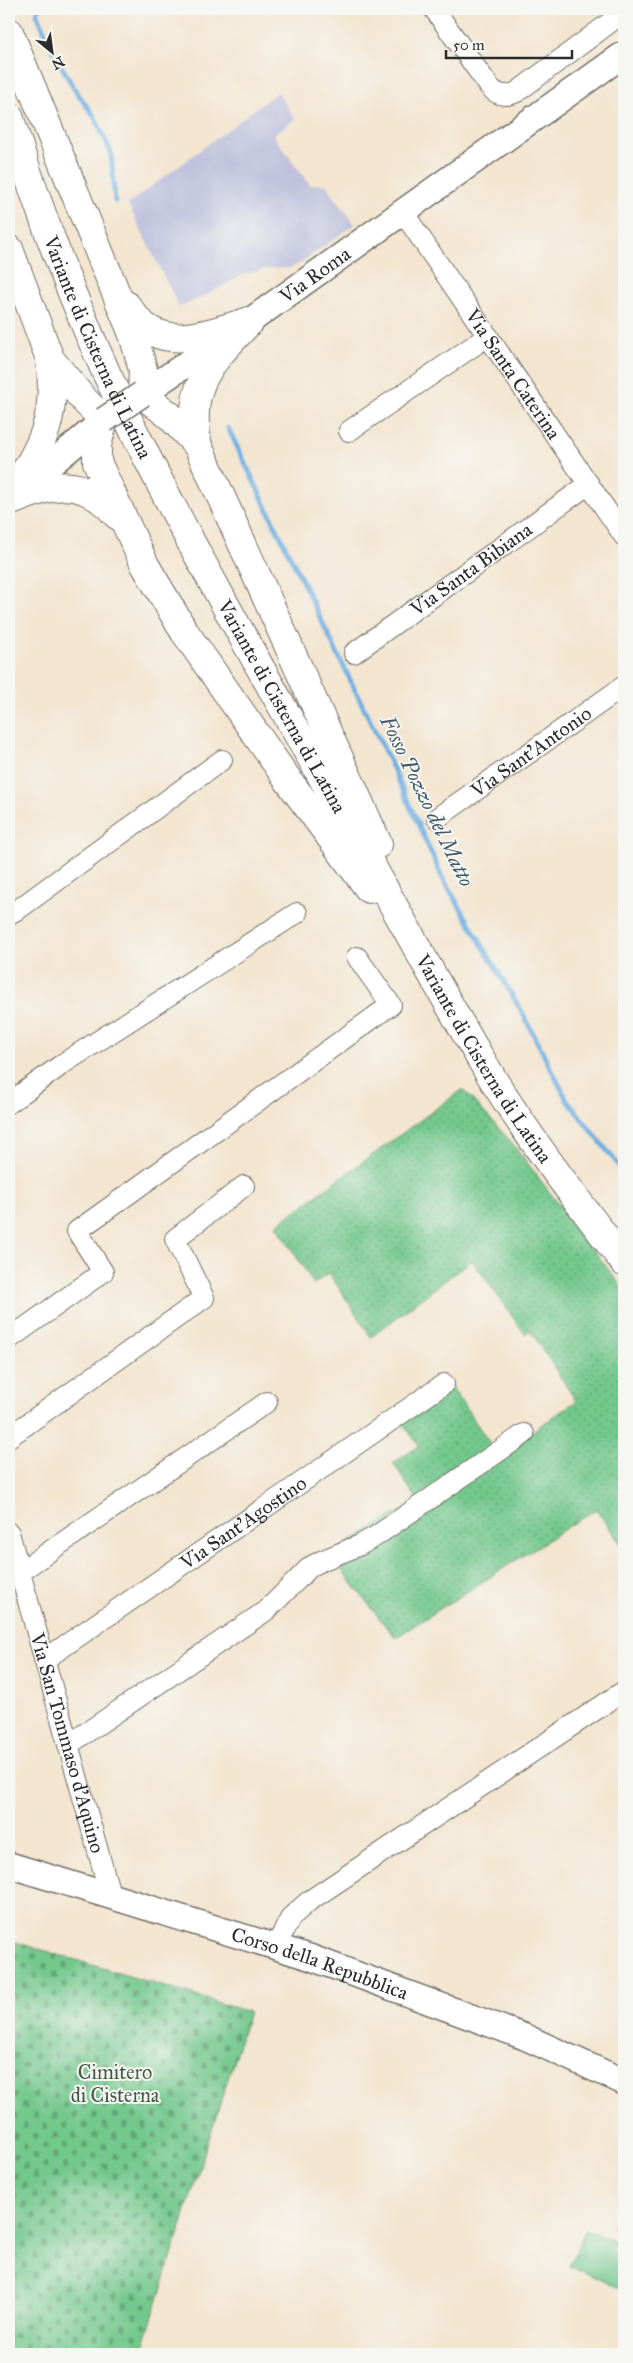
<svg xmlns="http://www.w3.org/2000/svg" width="633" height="2363" viewBox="0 0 633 2363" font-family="'IM FELL Great Primer',serif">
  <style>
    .industrial { fill: #c0c2dd }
    .grass { fill: url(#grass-dots); stroke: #4f7a5c }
    .cemetery { fill: url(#cemetery-stones); stroke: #4f7a5c }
    .pitch { fill: #73c88c; stroke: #4f7a5c }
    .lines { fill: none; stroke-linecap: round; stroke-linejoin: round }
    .stream { stroke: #6daee1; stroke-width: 5 }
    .minor-casing { stroke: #716c64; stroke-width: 22 }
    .tertiary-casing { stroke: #716c64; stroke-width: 28 }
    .primary-casing { stroke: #716c64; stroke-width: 30 }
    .minor { stroke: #fff; stroke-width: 20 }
    .tertiary { stroke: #fff; stroke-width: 25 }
    .primary { stroke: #fff; stroke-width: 28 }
    .tertiary-bridge-casing { stroke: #716c64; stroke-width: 28; stroke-linecap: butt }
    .tertiary-bridge { stroke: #fff; stroke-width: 25 }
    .labels { text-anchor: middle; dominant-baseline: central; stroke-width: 4; stroke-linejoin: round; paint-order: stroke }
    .street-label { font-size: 20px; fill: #2b2b2b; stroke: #f6f6f2 }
    .park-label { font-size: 20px; fill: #415a48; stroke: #f6f6f2 }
    .water-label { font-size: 21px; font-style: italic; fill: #42596b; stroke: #f6f6f2 }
  </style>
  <defs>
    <pattern id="grass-dots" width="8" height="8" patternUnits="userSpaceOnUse" patternTransform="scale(1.25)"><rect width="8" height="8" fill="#73c88c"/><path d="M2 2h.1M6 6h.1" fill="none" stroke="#5fa373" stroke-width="1.8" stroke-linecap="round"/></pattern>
    <pattern id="cemetery-stones" width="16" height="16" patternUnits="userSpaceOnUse" patternTransform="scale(1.25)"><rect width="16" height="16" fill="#73c88c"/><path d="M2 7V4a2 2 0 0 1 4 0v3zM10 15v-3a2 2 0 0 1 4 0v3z" fill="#5fa373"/></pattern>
  </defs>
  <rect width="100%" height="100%" fill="#f6f6f2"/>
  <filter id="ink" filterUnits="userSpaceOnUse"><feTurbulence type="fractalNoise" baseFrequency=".02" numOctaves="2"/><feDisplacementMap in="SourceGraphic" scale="10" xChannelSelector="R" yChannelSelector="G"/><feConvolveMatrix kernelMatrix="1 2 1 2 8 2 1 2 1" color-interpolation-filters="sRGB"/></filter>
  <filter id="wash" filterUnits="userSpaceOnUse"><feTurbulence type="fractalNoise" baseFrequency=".0096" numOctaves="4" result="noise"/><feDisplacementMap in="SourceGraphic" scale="20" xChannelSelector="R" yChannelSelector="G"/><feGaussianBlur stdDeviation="1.12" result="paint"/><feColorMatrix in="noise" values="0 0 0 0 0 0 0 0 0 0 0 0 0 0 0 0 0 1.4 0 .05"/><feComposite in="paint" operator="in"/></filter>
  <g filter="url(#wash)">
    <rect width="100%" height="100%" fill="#f3e5cf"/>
    <!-- industrial -->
    <polygon class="industrial" points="278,92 295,119 273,135 310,185 325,184 355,224 299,264 289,268 265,269 242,275 201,298 179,307 128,204"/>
    <!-- grass -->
    <polygon class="grass" points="463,1089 513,1144 624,1290 624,1549 596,1509 395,1638 329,1554 418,1501 393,1463 419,1446 401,1421 451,1386 498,1455 576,1401 530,1330 525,1334 472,1260 371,1337 329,1273 314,1284 276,1225"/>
    <!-- cemetery -->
    <polygon class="cemetery" points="9,1940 249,2012 141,2354 9,2354"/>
    <!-- pitch -->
    <g class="pitch">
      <polygon points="624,2201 624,2232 613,2227"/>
      <polygon points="586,2229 624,2246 624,2290 569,2266"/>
    </g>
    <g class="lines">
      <!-- stream -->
      <g class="stream">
        <polyline points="39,9 37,14 55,55 75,90 94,116 111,152 115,201"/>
        <polyline points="228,428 391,764 442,877 522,1012 567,1100 624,1172"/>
      </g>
    </g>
  </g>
  <g filter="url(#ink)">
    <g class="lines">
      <!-- minor casing -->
      <g class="minor-casing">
        <g id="minor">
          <path d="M434,9L489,86C497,96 506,97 517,92L624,12"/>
          <path id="s1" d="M403,212L624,536"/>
          <polyline points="349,431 488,336"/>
          <path id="s2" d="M354,653L589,484"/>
          <path id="s3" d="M437,818L624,686"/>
          <polyline points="9,914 20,908 222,760"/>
          <polyline points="9,1103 64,1063 297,913"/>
          <polyline points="9,1339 103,1272 77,1231 391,1005 357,957"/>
          <polyline points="9,1437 204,1298 175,1239 244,1186"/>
          <path id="s4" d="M9,1533L110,1894"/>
          <polyline points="21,1571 267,1402"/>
          <path id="s5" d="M44,1660L444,1384"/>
          <polyline points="68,1745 267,1610 310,1567 321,1561 360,1545 376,1536 524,1434"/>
          <polyline points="276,1946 291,1917 309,1901 624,1691"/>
        </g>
      </g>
      <!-- tertiary casing -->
      <g class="tertiary-casing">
        <g id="tertiary">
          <path id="s6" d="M142,394L250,321L624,54"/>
          <polyline points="14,495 104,420"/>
          <path id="s7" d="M9,1865L309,1957L525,2037L624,2082"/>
        </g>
      </g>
      <!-- primary casing -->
      <g class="primary-casing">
        <g id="primary">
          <polyline points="9,32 134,337 143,370 142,394 170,416 198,446 378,844"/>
          <path id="s8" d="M9,116C41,218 79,318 126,415C187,541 257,662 326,784C382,883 435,984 494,1081C533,1144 579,1203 624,1262"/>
          <polyline points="9,249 50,359 84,400 104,420 97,445 97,462 145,565 184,631 288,780 369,889"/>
          <path d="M126,305C131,312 137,320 144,326C173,350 218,330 250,321"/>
          <path d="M198,446C185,384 211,363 250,321"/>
          <path d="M9,496C42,447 58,419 50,359"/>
          <path d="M9,502C54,484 81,474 117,515"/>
        </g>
      </g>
      <!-- minor -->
      <use href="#minor" class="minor"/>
      <!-- tertiary -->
      <use href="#tertiary" class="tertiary"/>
      <!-- primary -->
      <use href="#primary" class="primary"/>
      <!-- tertiary-bridge casing -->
      <g class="tertiary-bridge-casing">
        <polyline id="tertiary-bridge" points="104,420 142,394"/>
      </g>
      <!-- tertiary-bridge -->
      <use href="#tertiary-bridge" class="tertiary-bridge"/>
    </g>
  </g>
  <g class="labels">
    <!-- street labels -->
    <g class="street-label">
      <text stroke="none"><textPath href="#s6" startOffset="210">Via Roma</textPath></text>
      <text stroke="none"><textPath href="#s8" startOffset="248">Variante di Cisterna di Latina</textPath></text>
      <text stroke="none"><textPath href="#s1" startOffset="196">Via Santa Caterina</textPath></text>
      <text stroke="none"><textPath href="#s2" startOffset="144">Via Santa Bibiana</textPath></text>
      <text stroke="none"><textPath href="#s8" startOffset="652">Variante di Cisterna di Latina</textPath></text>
      <text stroke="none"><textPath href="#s3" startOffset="115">Via Sant'Antonio</textPath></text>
      <text stroke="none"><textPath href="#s8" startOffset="1058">Variante di Cisterna di Latina</textPath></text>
      <text stroke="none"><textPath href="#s5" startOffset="242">Via Sant'Agostino</textPath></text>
      <text stroke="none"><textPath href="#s4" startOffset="218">Via San Tommaso d'Aquino</textPath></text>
      <text stroke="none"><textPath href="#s7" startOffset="326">Corso della Repubblica</textPath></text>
    </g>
    <!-- park labels -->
    <g class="park-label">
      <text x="115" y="2072">Cimitero<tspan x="115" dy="23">di Cisterna</tspan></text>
    </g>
    <!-- water labels -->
    <g class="water-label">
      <text transform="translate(427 801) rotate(64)">Fosso Pozzo del Matto</text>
    </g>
  </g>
  <!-- margin -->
  <rect width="633" height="2363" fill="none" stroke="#f6f6f2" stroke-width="30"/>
  <!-- north arrow -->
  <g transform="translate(52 52) rotate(151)" stroke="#f6f6f2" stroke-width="4" paint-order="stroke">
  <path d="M0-4L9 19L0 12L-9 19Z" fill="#2b2b2b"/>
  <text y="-8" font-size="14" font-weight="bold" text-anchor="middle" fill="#2b2b2b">N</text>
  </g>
  <!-- scale -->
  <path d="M446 50v8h126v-8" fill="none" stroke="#2b2b2b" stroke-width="2.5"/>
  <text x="453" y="50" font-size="15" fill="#2b2b2b" stroke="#f6f6f2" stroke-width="4" paint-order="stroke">50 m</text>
</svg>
